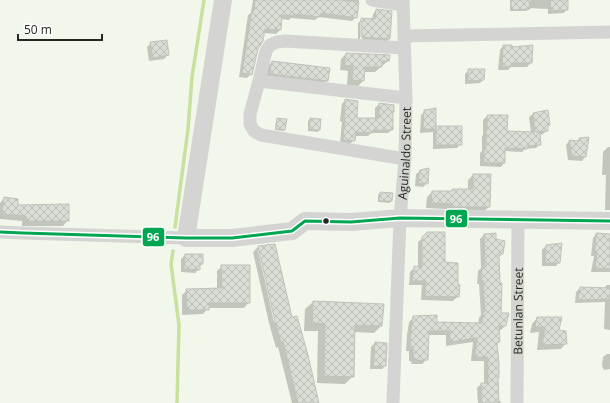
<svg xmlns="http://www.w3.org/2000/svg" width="610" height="403" viewBox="0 0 610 403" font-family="'Open Sans',sans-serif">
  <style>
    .shadow { fill: #0003; fill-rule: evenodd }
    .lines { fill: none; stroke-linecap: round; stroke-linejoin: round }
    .stream { stroke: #c7e19e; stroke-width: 3.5 }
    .building { fill: url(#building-cross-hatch); stroke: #bfc3bb }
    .street { stroke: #d4d5d3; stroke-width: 13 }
    .secondary { stroke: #d4d5d3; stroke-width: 18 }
    .bus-1-casing { stroke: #fff; stroke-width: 6 }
    .bus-1 { stroke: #00a651; stroke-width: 3 }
    .bus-dot { fill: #252821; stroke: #fff; stroke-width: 1.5 }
    .labels { text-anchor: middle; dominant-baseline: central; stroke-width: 3; stroke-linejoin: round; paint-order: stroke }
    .street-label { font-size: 12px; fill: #252821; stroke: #fff }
    .line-badge { stroke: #fff; stroke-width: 1.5 }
    .badge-label { font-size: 11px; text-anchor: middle; font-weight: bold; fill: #fff }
  </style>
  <defs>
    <pattern id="building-cross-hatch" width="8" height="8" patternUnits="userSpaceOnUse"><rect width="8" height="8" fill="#daddd5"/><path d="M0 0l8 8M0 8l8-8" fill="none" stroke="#bbbeb7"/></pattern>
  </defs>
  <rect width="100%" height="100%" fill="#f2f7ec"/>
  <!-- shadow -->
  <g class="shadow">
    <polygon points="253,0 359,0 356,17 352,21 319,17 315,20 291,18 289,20 281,19 280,30 276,34 263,33 257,49 251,74 247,78 239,77 248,15 251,13"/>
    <polygon points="510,0 528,0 528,2 531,0 567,0 567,9 564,13 548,14 548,9 528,8 527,11 510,11"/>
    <polygon points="376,10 389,39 386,43 362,41 362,22 360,22 360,41 358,41 358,23 362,19 372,20 373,14"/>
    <polygon points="151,43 168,55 164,59 149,61 147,47"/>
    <polygon points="503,46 512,48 531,63 527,67 511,67 508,70 498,70 500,50"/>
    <polygon points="346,54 388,61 375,72 364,72 363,81 358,86 347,85 348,71 340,70 341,59"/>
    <polygon points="272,62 327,80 323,84 266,78 268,66"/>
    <polygon points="469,70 484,79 480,83 465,84 465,74"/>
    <polygon points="345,100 356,119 375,119 375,108 379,104 393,112 392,113 392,130 388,133 371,133 368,136 354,136 354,140 350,144 340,143 342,122 340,121 342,104"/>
    <polygon points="425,111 435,129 436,127 461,144 457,148 433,149 433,132 420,133 421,115"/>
    <polygon points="533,114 547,127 547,131 543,134 540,135 540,144 536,148 525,149 522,152 504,151 504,163 501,167 480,166 480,153 482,151 482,136 483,135 483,120 487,116 506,132 531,132 529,117"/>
    <polygon points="277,119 285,130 283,131 275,130 276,121"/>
    <polygon points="310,119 319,130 318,132 308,131 308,121"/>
    <polygon points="588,138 585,157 582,161 568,160 566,145 569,141 577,142 579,139"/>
    <polygon points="608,147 610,147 610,210 605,210 606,175 602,175 603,152"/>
    <polygon points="420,171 427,183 423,187 415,186 416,174"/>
    <polygon points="473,175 490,175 489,207 483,212 447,212 447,209 426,208 427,197 432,192 450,192 453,190 468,190 468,180"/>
    <polygon points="380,193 391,201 390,203 378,202 378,195"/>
    <polygon points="4,198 16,206 68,220 63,226 22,226 22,221 0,219 0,203"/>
    <polygon points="428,233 444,263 458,296 453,301 421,300 422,285 409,285 410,272 415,267 418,268 418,242"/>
    <polygon points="596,234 610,235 610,272 591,272 594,256 591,256 593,238"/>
    <polygon points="484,235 495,240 502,254 498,258 500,314 505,326 501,330 499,330 499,342 497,344 498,377 497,378 498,401 501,401 500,403 478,403 477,388 481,384 484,384 484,361 471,361 473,342 446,346 446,335 428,335 427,359 422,364 411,364 412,362 409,361 409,351 406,351 407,335 409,322 414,317 436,323 478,324 479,318 481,315 479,284 477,284 478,271 481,268 480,239"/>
    <path d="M275,245L291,319L296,318L305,347L318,403H292L278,347L276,348L269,323L253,252L258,247ZM258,250H260L276,322H274Z"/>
    <polygon points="546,246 559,262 556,266 542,266 542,250"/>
    <polygon points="185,255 202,264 199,267 199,269 195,273 181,272 181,259"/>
    <polygon points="222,266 249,302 244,308 208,308 203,314 182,315 182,295 187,290 217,289 217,271"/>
    <polygon points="607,285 610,285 610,330 604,329 605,302 575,303 576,292 580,288 604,288"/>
    <polygon points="313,302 382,305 381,326 374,333 354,332 353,376 345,384 317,383 318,331 304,331 305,309"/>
    <polygon points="537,318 558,331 566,343 561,349 537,350 539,332 530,333 532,324"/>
    <polygon points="375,343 386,344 385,366 382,369 370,369 371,347"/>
    <polygon points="607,354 610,354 610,369 604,370 602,366 603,357"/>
  </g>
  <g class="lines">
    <!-- stream -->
    <g class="stream">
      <polyline points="175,227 188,129 192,77 204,0"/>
      <polyline points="173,251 171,264 179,325 177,403"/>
    </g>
  </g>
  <!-- building -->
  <g class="building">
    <polygon points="255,0 340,0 359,2 357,18 321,13 320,17 294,14 293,16 282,15 281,30 265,29 263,41 258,49 252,75 242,73 252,10 254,11"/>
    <polygon points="511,0 529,0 530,9 511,10"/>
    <polygon points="550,0 568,0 568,10 551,11"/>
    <polygon points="376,9 392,11 390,39 361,37 361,18 375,19"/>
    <polygon points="167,40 169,55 153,58 150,42"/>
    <polygon points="503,45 512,45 512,47 533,45 532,63 513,63 513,66 502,67"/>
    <polygon points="346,53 390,55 389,61 382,61 382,67 365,67 364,81 352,80 353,66 344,65"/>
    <polygon points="272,61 330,68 328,81 269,74"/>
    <polygon points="468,69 485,69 484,80 468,81"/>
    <polygon points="345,99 358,101 357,118 379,118 379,103 394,105 394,112 393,112 393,130 373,130 372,133 356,132 355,141 343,140 345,118 344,118"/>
    <polygon points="436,108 436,129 423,129 424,110"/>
    <polygon points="548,110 550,125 548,126 548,131 536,132 540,132 541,145 528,146 527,149 505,148 505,163 484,163 484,149 486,149 486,131 487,131 487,115 508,115 507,131 535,132 533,113"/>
    <polygon points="277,118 287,119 285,130 276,129"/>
    <polygon points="310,118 321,119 320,130 309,130"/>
    <rect x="436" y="126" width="26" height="19"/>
    <polygon points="589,137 586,157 572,156 569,140 579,141 579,138"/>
    <polygon points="429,168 428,184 418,183 420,170"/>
    <polygon points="473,174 491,174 490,207 452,207 452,204 431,203 432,191 452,191 452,189 473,189"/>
    <polygon points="380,192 393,193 392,201 379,201"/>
    <polygon points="4,197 18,199 18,205 69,204 69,221 27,221 26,216 2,214"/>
    <polygon points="427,232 445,232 445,262 458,263 458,284 460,285 459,297 425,296 426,281 412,281 414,266 422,267 422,237"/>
    <polygon points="496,233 496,239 505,241 503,254 499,255 500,283 502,283 501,313 509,313 506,326 499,326 500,342 497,342 499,364 499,378 498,377 499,403 482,403 481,383 488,383 488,357 475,357 477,338 450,342 450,331 429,331 428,360 415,360 415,358 413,356 413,347 410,346 411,330 413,316 437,315 437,322 482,323 483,312 485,312 483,280 481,280 482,266 485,266 484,234"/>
    <polygon points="596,233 610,234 610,269 595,268 597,252 595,252"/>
    <polygon points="562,243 560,263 545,263 546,245"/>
    <polygon points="275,244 292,317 297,316 308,355 319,403 298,403 283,342 281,343 274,317 258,246"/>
    <polygon points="185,254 203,254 203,264 200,264 200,270 184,269"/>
    <polygon points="221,265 250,265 250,303 209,303 209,310 187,310 186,289 222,288"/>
    <polygon points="580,287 610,288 610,299 578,300"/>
    <polygon points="313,301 384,304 382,326 355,325 354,377 324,376 325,324 312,323"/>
    <polygon points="537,317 562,317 559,330 566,331 567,344 542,345 545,327 535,327"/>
    <polygon points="375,342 387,343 386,366 373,366"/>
  </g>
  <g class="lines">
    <!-- street -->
    <g class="street">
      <polyline points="372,0 403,5"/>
      <polyline points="404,36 610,32"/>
      <polyline points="404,48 285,41 277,42 270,45 266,51 259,81 250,114 250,124 254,131 261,135 405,159"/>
      <polyline points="259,81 406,98"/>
      <polyline points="0,232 23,233 186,238"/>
      <path id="s1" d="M393,403L400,218L405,159L406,98L403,0"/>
      <path id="s2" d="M517,403L518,220"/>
    </g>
    <!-- secondary -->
    <polyline class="secondary" points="223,0 186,238 232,238 292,231 305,221 351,222 400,218 610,221"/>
    <!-- bus-1 casing -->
    <g class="bus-1-casing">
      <polyline id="bus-1" points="0,232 23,233 186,238 232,238 292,231 305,221 351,222 400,218 610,221"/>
    </g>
    <!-- bus-1 -->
    <use href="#bus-1" class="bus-1"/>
  </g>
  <!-- markers -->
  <circle class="bus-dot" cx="326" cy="221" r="3.5"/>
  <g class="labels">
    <!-- street labels -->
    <g class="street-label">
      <text stroke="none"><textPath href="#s1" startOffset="250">Aguinaldo Street</textPath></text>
      <text stroke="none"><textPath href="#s2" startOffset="92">Betunlan Street</textPath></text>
    </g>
  </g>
  <g class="line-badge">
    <rect x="445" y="209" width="23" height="19" rx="4" fill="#00a651"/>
    <rect x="142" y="227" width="23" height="20" rx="4" fill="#00a651"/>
  </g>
  <g class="badge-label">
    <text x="456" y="223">96</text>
    <text x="153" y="241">96</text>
  </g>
  <!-- scale -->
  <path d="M18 34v6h84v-6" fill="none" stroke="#252821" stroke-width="2"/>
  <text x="24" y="34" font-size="12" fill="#252821" stroke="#ffffff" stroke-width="3" paint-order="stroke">50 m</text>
</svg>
